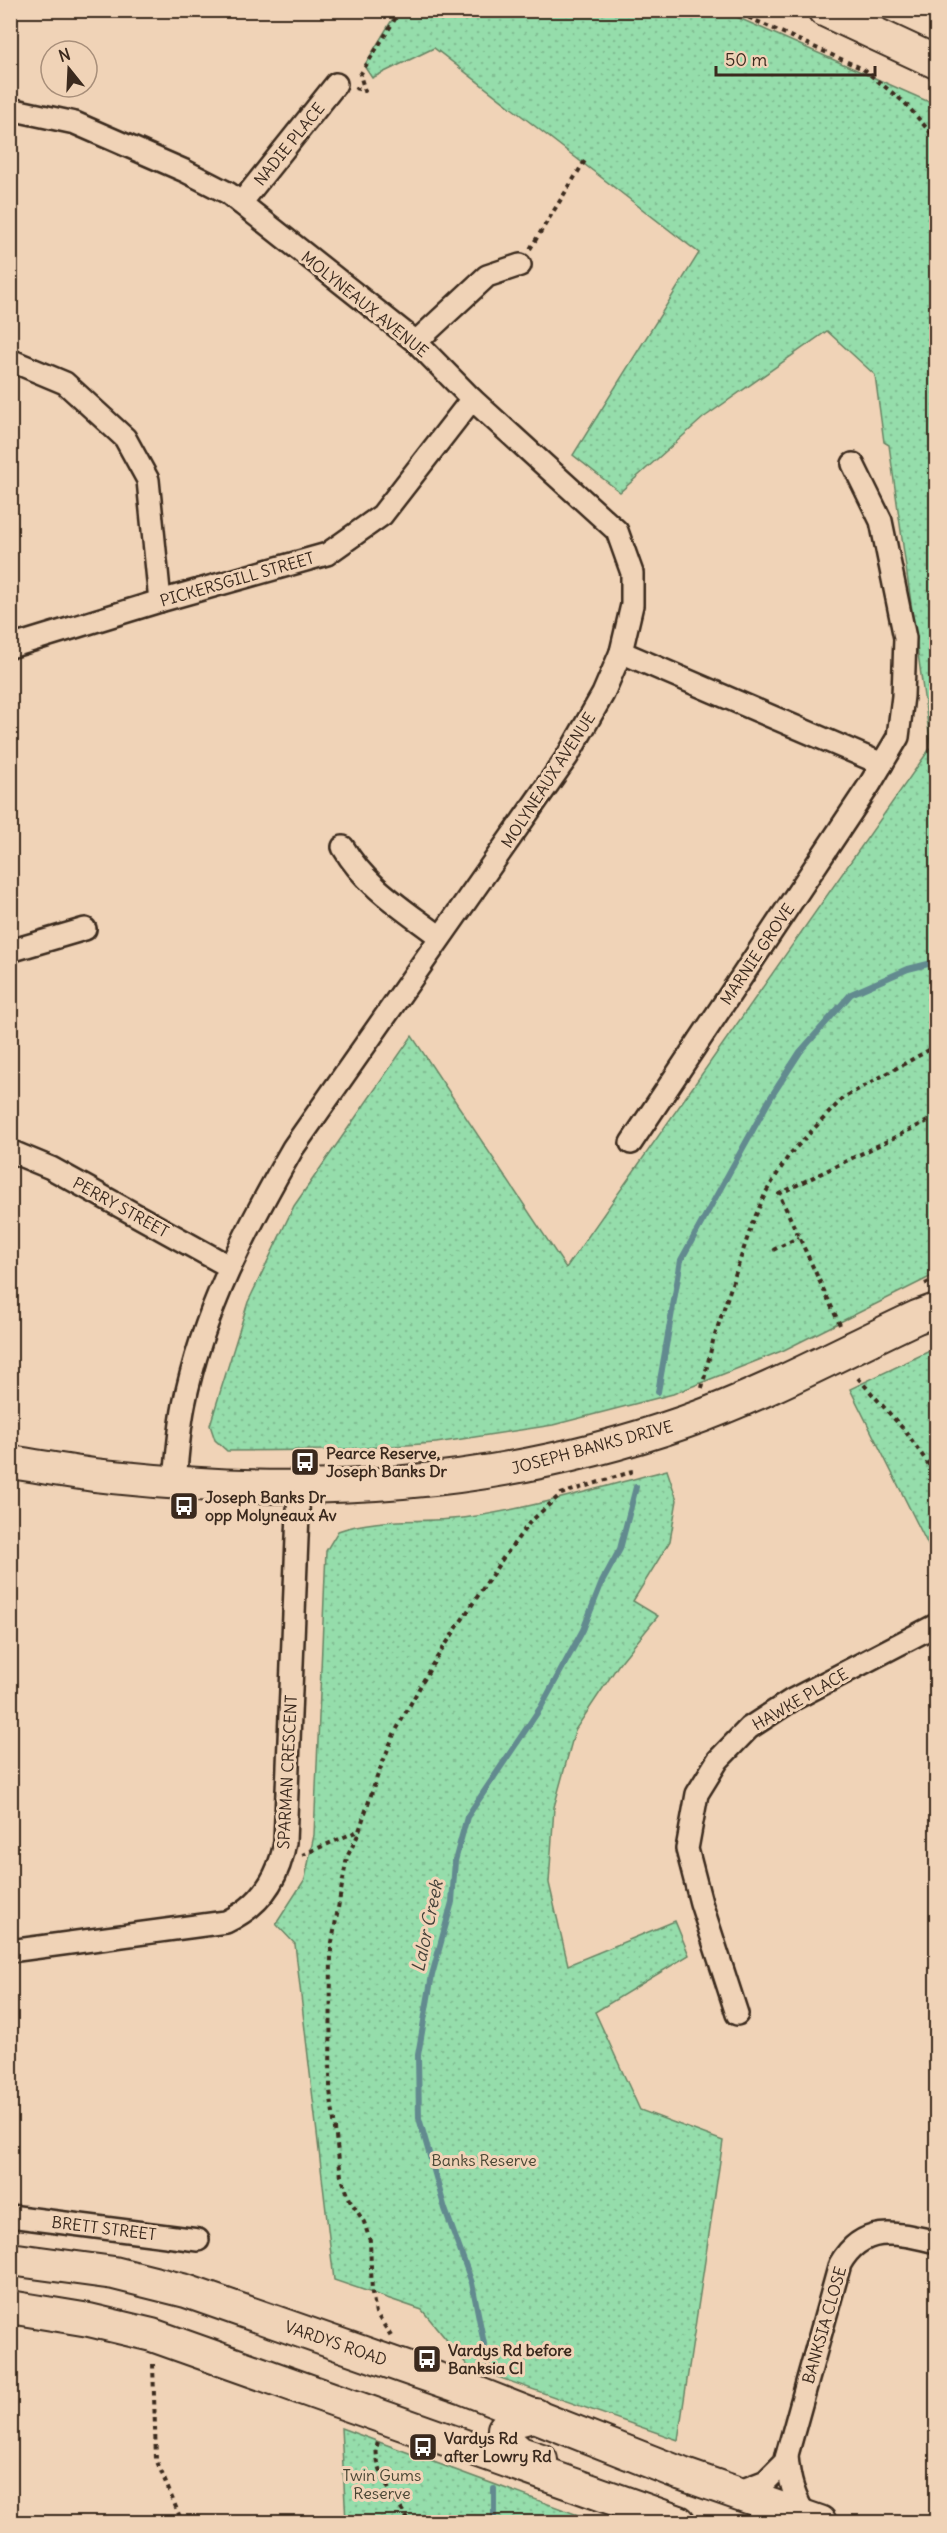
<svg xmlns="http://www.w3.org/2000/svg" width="947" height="2533" viewBox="0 0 947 2533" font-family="Delius,sans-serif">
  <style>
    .park { fill: url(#park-dots); stroke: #688464; stroke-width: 1.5 }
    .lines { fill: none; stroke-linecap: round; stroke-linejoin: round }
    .stream { stroke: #628a8f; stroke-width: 6 }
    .street-casing { stroke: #3b2a1e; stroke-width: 26 }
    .secondary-casing { stroke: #3b2a1e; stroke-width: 36 }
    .path { stroke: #3b2a1e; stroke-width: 4; stroke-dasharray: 4.5 4.5; stroke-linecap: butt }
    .street { stroke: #f0d3b7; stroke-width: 21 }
    .secondary { stroke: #f0d3b7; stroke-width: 32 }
    .labels { text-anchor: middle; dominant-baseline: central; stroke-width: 6; stroke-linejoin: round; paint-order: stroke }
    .street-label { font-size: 16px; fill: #3b2a1e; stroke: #f0d3b7 }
    .poi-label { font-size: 16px; font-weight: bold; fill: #3b2a1e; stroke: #f0d3b7; text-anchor: start }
    .park-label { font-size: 16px; fill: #484533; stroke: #f0d3b7 }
    .water-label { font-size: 18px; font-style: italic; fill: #45423a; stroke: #f0d3b7 }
  </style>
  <defs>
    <pattern id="park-dots" width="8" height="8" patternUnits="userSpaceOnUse" patternTransform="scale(1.5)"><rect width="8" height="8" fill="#95ddab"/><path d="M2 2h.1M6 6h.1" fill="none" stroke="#81be93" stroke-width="1.8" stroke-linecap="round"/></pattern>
  </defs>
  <rect width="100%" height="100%" fill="#f0d3b7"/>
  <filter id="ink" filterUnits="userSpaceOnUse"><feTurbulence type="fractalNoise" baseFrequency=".0167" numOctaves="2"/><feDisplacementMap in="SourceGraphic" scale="12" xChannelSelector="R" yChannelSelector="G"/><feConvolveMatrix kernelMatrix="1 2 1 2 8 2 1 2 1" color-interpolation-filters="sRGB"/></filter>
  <g filter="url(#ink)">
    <!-- park -->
    <g class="park">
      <polygon points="392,11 723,11 936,105 936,1274 784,1350 673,1394 553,1425 436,1443 334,1450 227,1451 215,1440 210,1425 248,1302 294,1206 412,1036 566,1268 931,747 889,445 884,442 875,375 827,331 703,418 620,492 573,455 699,253 434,48 372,78 364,66 395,15"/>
      <polygon points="936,1348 936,1561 850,1389"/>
      <path d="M667,1470L677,1500L670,1541L633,1601L658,1616L619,1664L575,1730L554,1807L549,1883L568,1965L675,1921L689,1955L595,2012L640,2110L723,2141L678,2440L469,2367L422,2310L334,2280L295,1944L276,1924L305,1879L314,1835L326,1551L338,1531C379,1516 426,1524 470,1517C537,1507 602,1487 667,1470Z"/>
      <polygon points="341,2428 597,2522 346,2522"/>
    </g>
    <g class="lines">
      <!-- stream -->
      <g class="stream">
        <polyline points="658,1392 681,1260 771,1097 800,1052 851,994 908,969 936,962"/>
        <polyline points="489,2369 472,2283 445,2209 419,2118 418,2055 432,1975 452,1902 455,1861 467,1817 541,1707 583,1630 602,1582 620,1549 636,1487"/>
        <polyline points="494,2522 494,2489"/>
      </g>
      <!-- street casing -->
      <g class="street-casing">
        <g id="street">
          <path d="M10,109L75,123L185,171L228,193L416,342L472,399L617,531L632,573V605L621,652L603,694L567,757L293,1148C247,1228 202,1313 184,1405C179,1431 177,1457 175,1483"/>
          <polyline points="241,203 336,84"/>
          <polyline points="416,342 487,276 520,265"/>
          <polyline points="10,360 65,383 125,438 148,480 160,601"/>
          <polyline points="10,647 160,601 327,554 382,515 472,399"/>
          <polyline points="621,652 882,764"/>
          <path d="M343,847C366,887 405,910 440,937"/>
          <polyline points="10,951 85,929"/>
          <polyline points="631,1143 870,784 898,737 903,696 905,638 881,521 853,464"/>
          <polyline points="10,1151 51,1168 230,1267"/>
          <path d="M10,1951L226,1922C260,1906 279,1878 285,1842L299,1487"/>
          <polyline points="737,2014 701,1903 687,1849 697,1794 718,1760 749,1728 792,1700 936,1625"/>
          <polyline points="10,2216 198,2240"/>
          <path d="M787,2456C789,2480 794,2498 807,2518"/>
          <path d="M735,2493L766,2481L785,2462L840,2264C863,2223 898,2233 936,2242"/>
        </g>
      </g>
      <!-- secondary casing -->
      <g class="secondary-casing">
        <g id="secondary">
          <polyline points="824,10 936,62"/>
          <path d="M10,1462C45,1467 79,1474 113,1477C311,1498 496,1488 685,1422C765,1394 840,1353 917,1317L936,1310"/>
          <polyline points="10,2259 114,2273 186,2291 464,2388 682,2474 820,2522"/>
          <polyline points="10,2307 89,2320 152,2335 679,2522"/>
          <polyline points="536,2415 510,2422 504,2429 504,2439 520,2453 541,2460"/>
        </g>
      </g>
      <!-- path -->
      <g class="path">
        <polyline points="732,10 863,69 905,103 936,139"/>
        <polyline points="355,88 365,91 360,75 397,16 398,10"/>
        <polyline points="530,249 586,159"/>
        <polyline points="773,1250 799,1237"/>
        <polyline points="925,1284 936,1279"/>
        <polyline points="840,1325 779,1194 936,1117"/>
        <polyline points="858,1378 906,1432 936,1475"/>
        <polyline points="702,1388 713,1341 752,1224 766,1192 789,1155 843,1098 936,1046"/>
        <polyline points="302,1855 358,1831"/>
        <polyline points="391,2336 376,2313 372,2293 370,2241 364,2222 350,2200 341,2176 330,2090 331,1948 347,1857 357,1837 377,1777 394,1734 432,1665 501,1561 530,1522 561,1494 631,1472 630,1466"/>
        <polyline points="153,2364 156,2459 182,2522"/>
        <path d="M378,2442C370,2466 397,2503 410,2522"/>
      </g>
      <!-- street -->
      <use href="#street" class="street"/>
      <!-- secondary -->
      <use href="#secondary" class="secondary"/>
    </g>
  </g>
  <!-- icons -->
  <defs>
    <g id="bus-square" transform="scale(1.5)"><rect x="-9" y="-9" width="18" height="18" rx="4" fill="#3b2a1e" stroke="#f0d3b7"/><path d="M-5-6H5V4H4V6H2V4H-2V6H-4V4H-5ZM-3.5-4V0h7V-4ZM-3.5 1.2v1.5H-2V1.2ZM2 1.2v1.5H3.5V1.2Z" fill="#fff"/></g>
  </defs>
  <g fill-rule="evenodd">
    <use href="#bus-square" x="305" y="1462"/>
    <use href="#bus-square" x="184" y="1506"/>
    <use href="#bus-square" x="427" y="2359"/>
    <use href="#bus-square" x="423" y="2447"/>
  </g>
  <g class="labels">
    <!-- street labels -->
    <g class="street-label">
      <text transform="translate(289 144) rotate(-51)">NADIE PLACE</text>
      <text transform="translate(365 304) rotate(39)">MOLYNEAUX AVENUE</text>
      <text transform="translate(237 579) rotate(-16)">PICKERSGILL STREET</text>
      <text transform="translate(548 780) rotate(-57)">MOLYNEAUX AVENUE</text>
      <text transform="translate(757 954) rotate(-56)">MARNIE GROVE</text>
      <text transform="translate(121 1207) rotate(29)">PERRY STREET</text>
      <text transform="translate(592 1447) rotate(-15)">JOSEPH BANKS DRIVE</text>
      <text transform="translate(800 1699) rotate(-30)">HAWKE PLACE</text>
      <text transform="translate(287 1772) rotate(-87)">SPARMAN CRESCENT</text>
      <text transform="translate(104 2228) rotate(7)">BRETT STREET</text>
      <text transform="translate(824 2325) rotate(-74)">BANKSIA CLOSE</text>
      <text transform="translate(336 2343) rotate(19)">VARDYS ROAD</text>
    </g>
    <!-- poi labels -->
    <g class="poi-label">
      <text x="326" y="1453">Pearce Reserve,<tspan x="326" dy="18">Joseph Banks Dr</tspan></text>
      <text x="205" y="1497">Joseph Banks Dr<tspan x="205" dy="18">opp Molyneaux Av</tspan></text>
      <text x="448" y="2350">Vardys Rd before<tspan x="448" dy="18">Banksia Cl</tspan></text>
      <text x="444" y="2438">Vardys Rd<tspan x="444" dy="18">after Lowry Rd</tspan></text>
    </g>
    <!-- park labels -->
    <g class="park-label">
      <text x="484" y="2160">Banks Reserve</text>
      <text x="382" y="2475">Twin Gums<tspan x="382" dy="18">Reserve</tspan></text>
    </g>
    <!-- water labels -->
    <g class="water-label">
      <text transform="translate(427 1926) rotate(-78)">Lalor Creek</text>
    </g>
  </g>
  <!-- margin -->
  <rect width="947" height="2533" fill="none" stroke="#f0d3b7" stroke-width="36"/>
  <rect x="18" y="18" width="911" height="2497" fill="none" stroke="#3b2a1e" stroke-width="2" filter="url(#ink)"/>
  <!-- north arrow -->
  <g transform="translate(69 69) rotate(342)"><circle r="28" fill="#f0d3b7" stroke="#a88f7a" stroke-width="1.5"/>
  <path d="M0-4.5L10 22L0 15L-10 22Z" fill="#3b2a1e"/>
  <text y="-9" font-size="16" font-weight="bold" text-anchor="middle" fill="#3b2a1e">N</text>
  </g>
  <!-- scale -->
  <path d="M716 66v9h159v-9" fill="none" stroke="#3b2a1e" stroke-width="3"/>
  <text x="725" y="66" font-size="18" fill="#3b2a1e" stroke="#f0d3b7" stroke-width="4.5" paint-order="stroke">50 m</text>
</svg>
